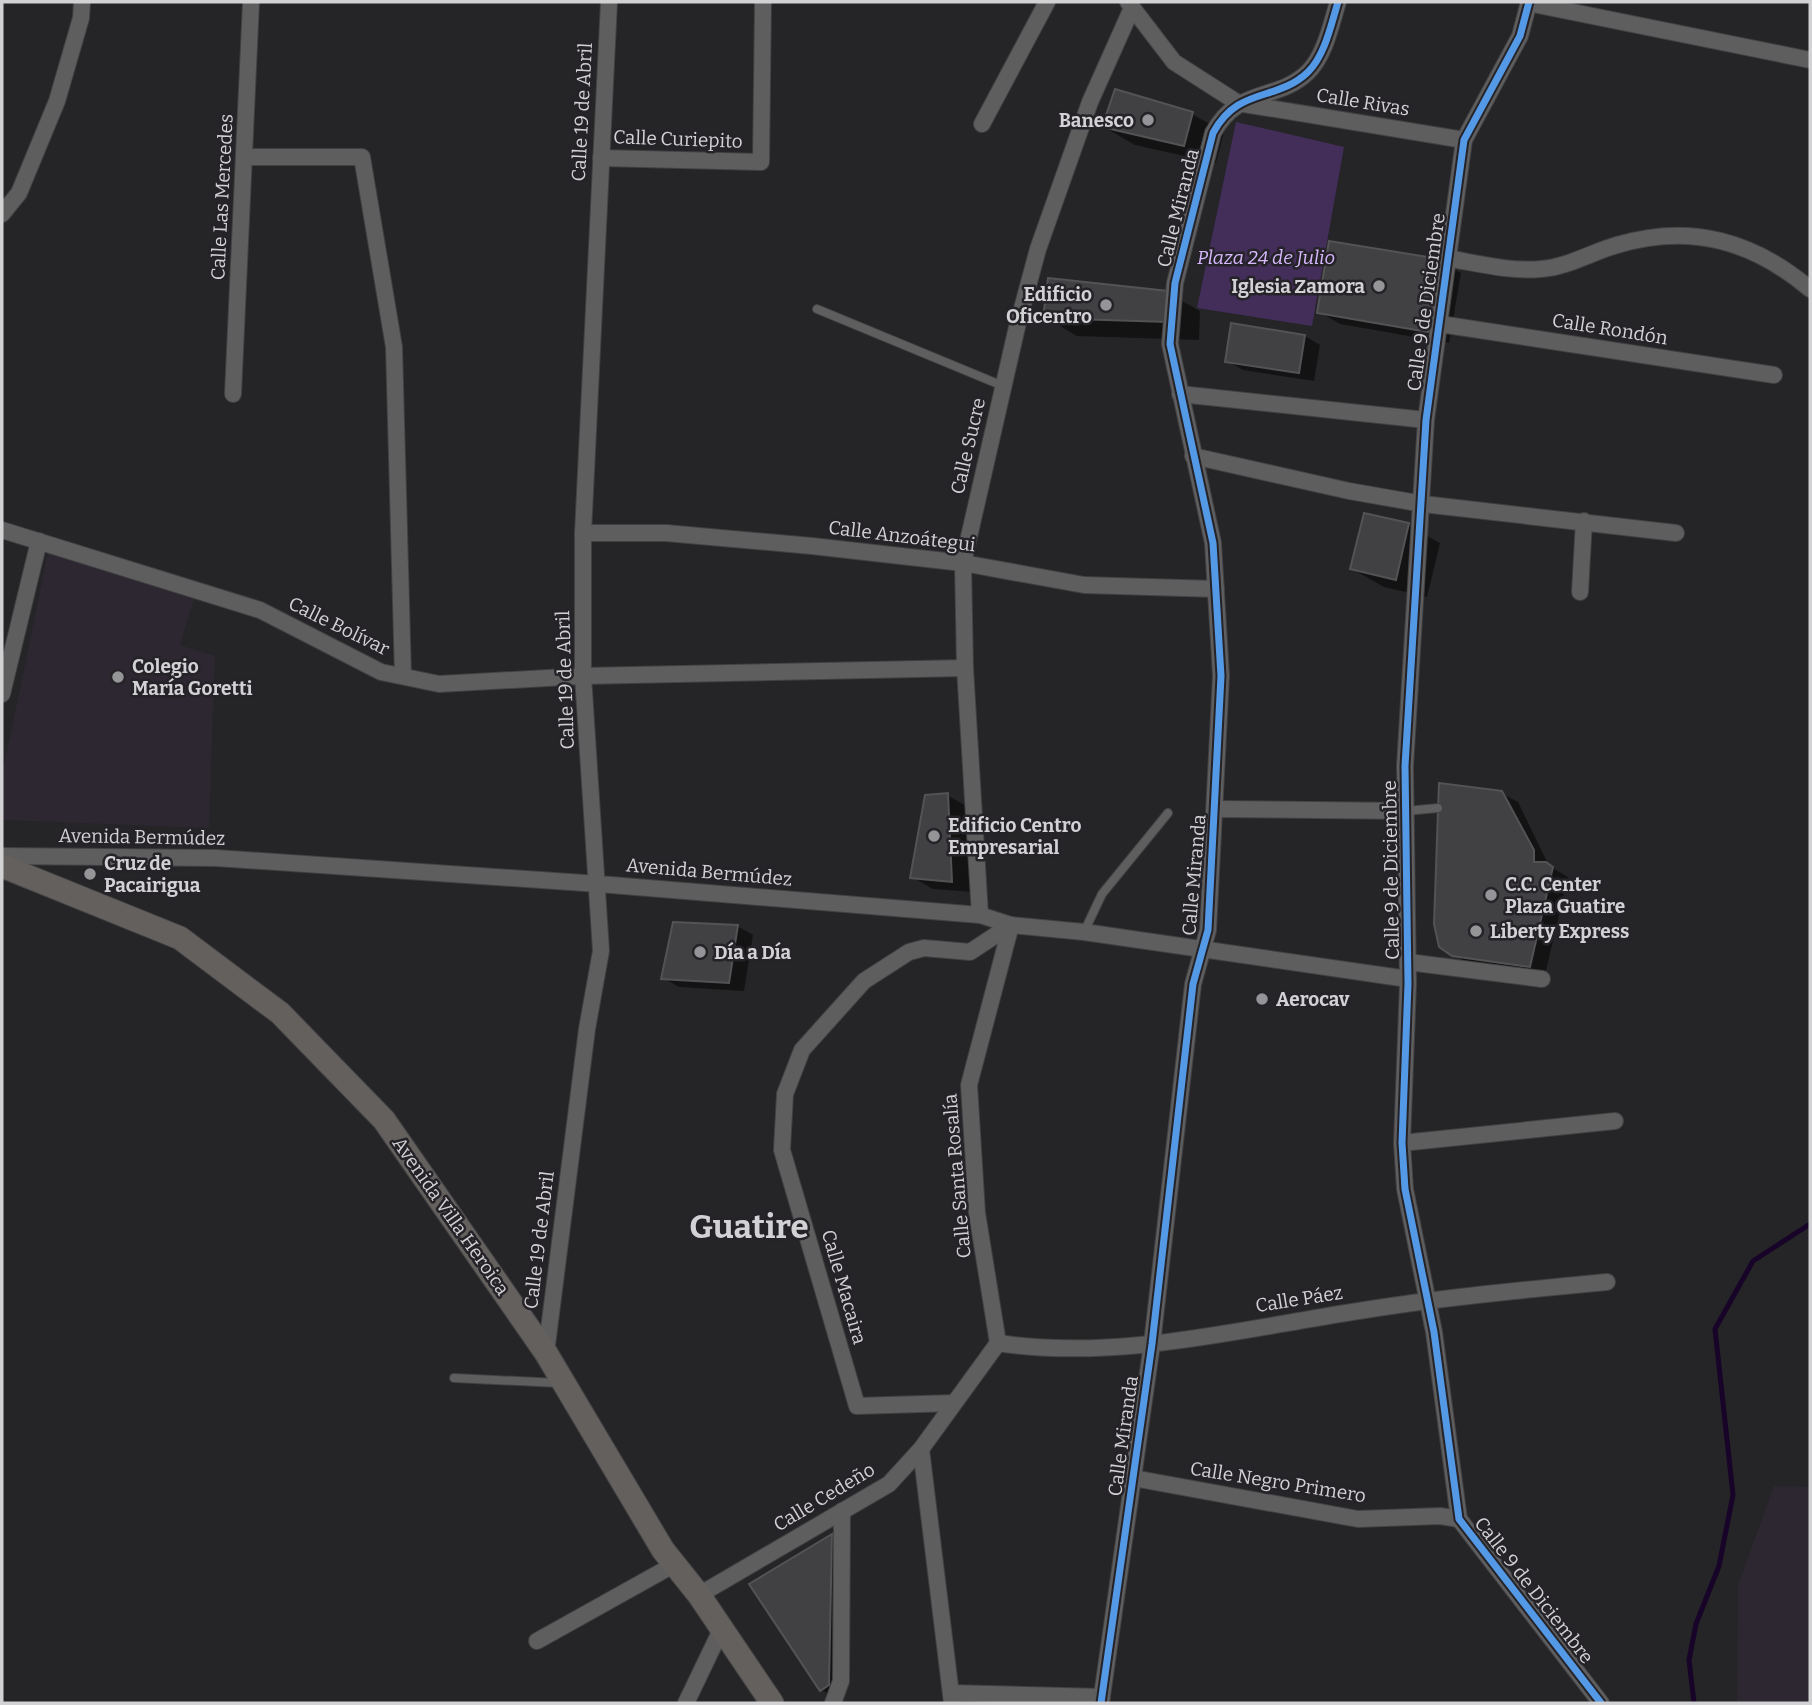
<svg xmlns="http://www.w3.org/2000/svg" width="1812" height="1705" viewBox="0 0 1812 1705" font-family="Bitter,serif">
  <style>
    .built { fill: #2c2731 }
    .green { fill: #422e59 }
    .shadow { fill: #0007 }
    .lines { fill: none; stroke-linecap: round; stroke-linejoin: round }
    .stream { stroke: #170428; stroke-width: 5 }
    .building { fill: #414042; stroke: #535255; stroke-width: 2 }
    .lane-casing { stroke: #414143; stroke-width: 10 }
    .street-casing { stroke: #414143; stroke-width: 18 }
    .secondary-casing { stroke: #414143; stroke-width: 25 }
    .lane { stroke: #5e5e5f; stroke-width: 8 }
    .street { stroke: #5e5e5f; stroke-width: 16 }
    .secondary { stroke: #63605e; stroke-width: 23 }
    .cycleway-casing { stroke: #252328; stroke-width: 11 }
    .cycleway { stroke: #5399e6; stroke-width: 7 }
    .poi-dot { fill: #959497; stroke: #252328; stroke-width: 2.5 }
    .labels { text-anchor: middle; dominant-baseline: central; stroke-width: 5; stroke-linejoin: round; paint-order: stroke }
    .street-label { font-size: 19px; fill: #d2d1d4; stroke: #252328 }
    .poi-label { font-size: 19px; font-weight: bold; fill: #d2d1d4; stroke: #252328; text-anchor: start }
    .park-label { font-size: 19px; font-style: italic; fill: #d7b8ff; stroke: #252328 }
    .town-label { font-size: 33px; font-weight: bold; fill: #d2d1d4; stroke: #252328 }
  </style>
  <rect width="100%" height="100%" fill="#252427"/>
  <!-- built -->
  <g class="built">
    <polygon points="48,552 194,599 180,645 215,656 209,828 2,820 2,776"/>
    <polygon points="1774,1486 1810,1487 1810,1703 1737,1703 1738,1585"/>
  </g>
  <!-- green -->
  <polygon class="green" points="1236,122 1344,147 1312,326 1197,308"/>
  <!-- shadow -->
  <g class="shadow">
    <polygon points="1192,114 1224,132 1216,163 1135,145 1104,127"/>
    <polygon points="1440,261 1461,273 1449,343 1340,324 1319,312"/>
    <polygon points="1168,293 1200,311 1199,340 1077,336 1045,317"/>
    <polygon points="1305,336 1320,345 1314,381 1243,370 1227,361"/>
    <polygon points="1408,525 1440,543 1427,597 1384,587 1352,569"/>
    <polygon points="1501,793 1518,802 1549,866 1568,877 1545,975 1469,964 1453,954"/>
    <polygon points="947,795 968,807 973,892 933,889 912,877"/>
    <polygon points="737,926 753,935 744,991 679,987 663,978"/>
    <polygon points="832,1537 847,1545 837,1699 822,1690 752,1584"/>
  </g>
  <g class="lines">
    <!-- stream -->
    <polyline class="stream" points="1694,1703 1689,1660 1696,1624 1719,1566 1733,1495 1715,1329 1753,1261 1810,1224"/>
  </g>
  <!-- building -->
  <g class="building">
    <polygon points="1115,89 1193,112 1184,146 1102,127"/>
    <polygon points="1329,241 1440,259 1428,332 1317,313"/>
    <polygon points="1048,278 1168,291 1168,322 1043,318"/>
    <polygon points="1231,323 1305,335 1299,373 1225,362"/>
    <polygon points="1364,513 1409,523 1396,580 1350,569"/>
    <polygon points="1439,783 1502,791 1534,850 1534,862 1546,862 1553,867 1530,967 1452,956 1439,947 1434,924"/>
    <polygon points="948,793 952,882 910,878 925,795"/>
    <polygon points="673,922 738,925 729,983 661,979"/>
    <polygon points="832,1534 829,1685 820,1691 749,1584"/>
  </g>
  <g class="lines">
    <!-- lane casing -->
    <g class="lane-casing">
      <g id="lane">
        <polyline points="817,309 1003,386"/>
        <polyline points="1406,811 1438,808"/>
        <polyline points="1084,932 1102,894 1168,813"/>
        <polyline points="454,1378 559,1383"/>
      </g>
    </g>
    <!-- street casing -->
    <g class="street-casing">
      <g id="street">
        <polyline points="1128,2 1174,62 1238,103 1464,140"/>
        <polyline points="1529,2 1520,36 1464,140 1426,420 1405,766 1408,984 1402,1143 1405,1189 1434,1332 1459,1519 1601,1703"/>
        <polyline points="1528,3 1810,60"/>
        <polyline points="982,124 1047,2"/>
        <polyline points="245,157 362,157 394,347 403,676"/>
        <polyline points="601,158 761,162 763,2"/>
        <polyline points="2,214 19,193 57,101 81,18 82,2"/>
        <path d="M1446,258C1477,263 1510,272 1541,269C1568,267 1592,252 1617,245C1691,223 1753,241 1810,289"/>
        <polyline points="1440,324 1774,375"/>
        <polyline points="233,394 251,2"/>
        <polyline points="1180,394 1426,420"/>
        <polyline points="1193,456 1349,491 1423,504 1676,533"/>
        <polyline points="2,530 260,610 381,672 439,684 583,676 965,668"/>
        <polyline points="583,533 666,533 812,546 963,563 1084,585 1216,589"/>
        <polyline points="1580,592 1584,521"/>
        <polyline points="2,694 39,541"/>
        <polyline points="1216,809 1406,811"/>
        <polyline points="2,856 216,858 599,884 980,915 1011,925 1084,932 1408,979"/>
        <polyline points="980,915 965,668 963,563 1017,327 1038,249 1090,102 1132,8"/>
        <polyline points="1408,962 1542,979"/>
        <polyline points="1402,1143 1615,1121"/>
        <path d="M998,1343C1115,1361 1237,1330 1352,1312C1437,1298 1522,1290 1607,1282"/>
        <polyline points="998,1343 977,1213 969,1085 1011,925"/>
        <polyline points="546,1353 587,1029 601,951 583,676 583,533 609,2"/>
        <polyline points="954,1403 857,1406 782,1150 785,1094 802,1050 864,981 909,952 924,948 970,952 1011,925"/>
        <polyline points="921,1449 952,1703"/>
        <polyline points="1133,1478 1358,1519 1440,1516 1459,1519"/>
        <polyline points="699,1595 889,1484 921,1449 998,1343"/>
        <polyline points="537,1641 675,1564"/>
        <polyline points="951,1693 1102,1697"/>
        <polyline points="686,1703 722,1628"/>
        <polyline points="833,1703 841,1681 842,1511"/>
        <path d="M1101,1703L1152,1344L1193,984L1208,930L1221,676L1213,543L1170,344L1175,283L1213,133C1238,86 1277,102 1308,72C1325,55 1331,25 1338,2"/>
      </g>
    </g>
    <!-- secondary casing -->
    <g class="secondary-casing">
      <polyline id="secondary" points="2,866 180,938 280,1013 384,1120 546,1353 663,1550 699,1595 772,1703"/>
    </g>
    <!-- lane -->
    <use href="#lane" class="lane"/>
    <!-- street -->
    <use href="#street" class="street"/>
    <!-- secondary -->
    <use href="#secondary" class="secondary"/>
    <!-- cycleway casing -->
    <g class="cycleway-casing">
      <g id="cycleway">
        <polyline points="1529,2 1520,36 1464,140 1426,420 1405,766 1408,984 1402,1143 1405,1189 1434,1332 1459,1519 1601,1703"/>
        <path d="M1101,1703L1152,1344L1193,984L1208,930L1221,676L1213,543L1170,344L1175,283L1213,133C1238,86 1277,102 1308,72C1325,55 1331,25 1338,2"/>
      </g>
    </g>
    <!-- cycleway -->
    <use href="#cycleway" class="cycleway"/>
  </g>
  <!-- markers -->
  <g class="poi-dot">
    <circle cx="1148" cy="120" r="7"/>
    <circle cx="1379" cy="286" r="7"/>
    <circle cx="1106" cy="305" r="7"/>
    <circle cx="118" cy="677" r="7"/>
    <circle cx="934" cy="836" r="7"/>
    <circle cx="90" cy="874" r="7"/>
    <circle cx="1491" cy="895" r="7"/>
    <circle cx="1476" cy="931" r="7"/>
    <circle cx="700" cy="952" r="7"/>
    <circle cx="1262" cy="999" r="7"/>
  </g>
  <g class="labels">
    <!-- street labels -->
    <g class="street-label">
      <text transform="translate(1363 102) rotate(9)">Calle Rivas</text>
      <text transform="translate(582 112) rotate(-87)">Calle 19 de Abril</text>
      <text transform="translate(678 139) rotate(2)">Calle Curiepito</text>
      <text transform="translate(222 197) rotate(-87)">Calle Las Mercedes</text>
      <text transform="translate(1178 208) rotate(-76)">Calle Miranda</text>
      <text transform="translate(1426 302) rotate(-82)">Calle 9 de Diciembre</text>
      <text transform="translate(1610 329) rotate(9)">Calle Rondón</text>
      <text transform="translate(968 446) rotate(-77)">Calle Sucre</text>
      <text transform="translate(902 536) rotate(7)">Calle Anzoátegui</text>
      <text transform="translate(339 626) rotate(26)">Calle Bolívar</text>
      <text transform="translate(565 680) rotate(-92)">Calle 19 de Abril</text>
      <text transform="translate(142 837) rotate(1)">Avenida Bermúdez</text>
      <text transform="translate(1391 870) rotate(-91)">Calle 9 de Diciembre</text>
      <text transform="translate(709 872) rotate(5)">Avenida Bermúdez</text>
      <text transform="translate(1194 875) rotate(-85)">Calle Miranda</text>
      <text transform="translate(957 1176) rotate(-95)">Calle Santa Rosalía</text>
      <text transform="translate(451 1216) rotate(55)">Avenida Villa Heroica</text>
      <text transform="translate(539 1240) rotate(-83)">Calle 19 de Abril</text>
      <text transform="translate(844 1287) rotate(74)">Calle Macaira</text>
      <text transform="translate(1299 1299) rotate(-9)">Calle Páez</text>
      <text transform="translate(1123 1436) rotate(-82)">Calle Miranda</text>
      <text transform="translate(1278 1482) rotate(9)">Calle Negro Primero</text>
      <text transform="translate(824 1497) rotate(-31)">Calle Cedeño</text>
      <text transform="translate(1534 1590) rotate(52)">Calle 9 de Diciembre</text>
    </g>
    <!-- poi labels -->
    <g class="poi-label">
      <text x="1134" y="120" text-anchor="end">Banesco</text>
      <text x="1365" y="286" text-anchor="end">Iglesia Zamora</text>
      <text x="1092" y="294" text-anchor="end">Edificio<tspan x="1092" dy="22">Oficentro</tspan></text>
      <text x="132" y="666">Colegio<tspan x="132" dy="22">María Goretti</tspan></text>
      <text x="948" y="825">Edificio Centro<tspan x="948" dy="22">Empresarial</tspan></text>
      <text x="104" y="863">Cruz de<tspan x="104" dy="22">Pacairigua</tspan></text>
      <text x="1505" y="884">C.C. Center<tspan x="1505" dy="22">Plaza Guatire</tspan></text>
      <text x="1490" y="931">Liberty Express</text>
      <text x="714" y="952">Día a Día</text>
      <text x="1276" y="999">Aerocav</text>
    </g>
    <!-- park labels -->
    <g class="park-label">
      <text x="1266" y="257">Plaza 24 de Julio</text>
    </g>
    <!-- town labels -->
    <g class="town-label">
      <text x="749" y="1227">Guatire</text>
    </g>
  </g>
  <!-- border -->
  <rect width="1812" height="1705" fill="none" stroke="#d2d1d4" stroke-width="7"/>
</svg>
